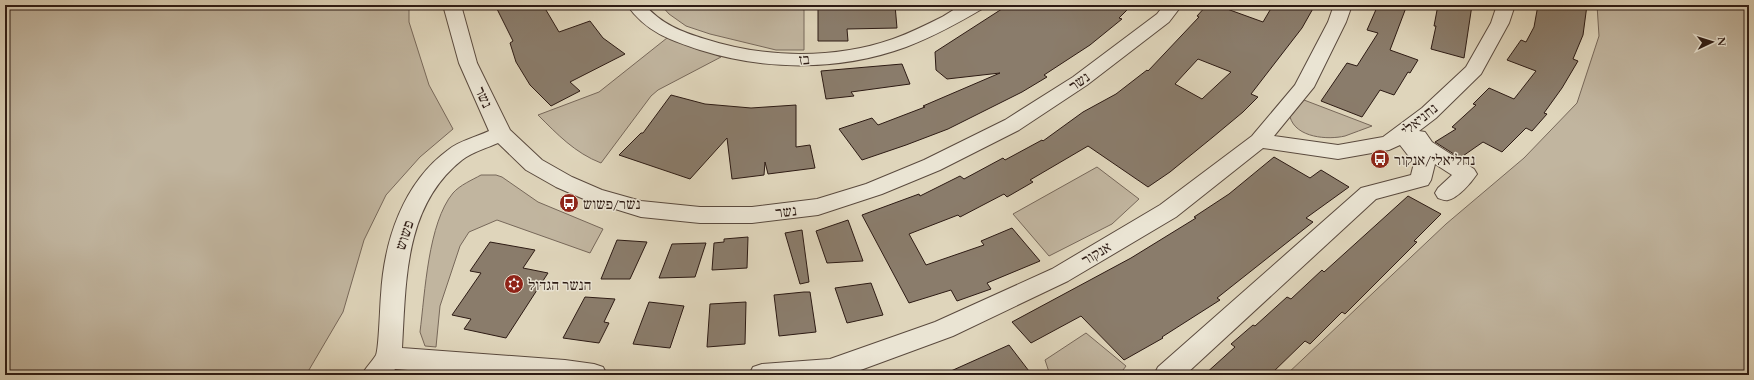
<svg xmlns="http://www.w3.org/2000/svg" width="1754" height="380" viewBox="0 0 1754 380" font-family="'EB Garamond','Frank Ruhl Libre',serif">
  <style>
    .green { fill: #c1b59f; stroke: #77685a }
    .building { fill: #8a7c6b; stroke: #2d1b14; fill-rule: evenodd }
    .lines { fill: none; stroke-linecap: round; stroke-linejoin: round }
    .minor-casing { stroke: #5a4a3e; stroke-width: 2 }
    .minor { fill: #eae4d3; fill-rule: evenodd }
    .labels { text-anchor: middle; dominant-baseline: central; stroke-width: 3; stroke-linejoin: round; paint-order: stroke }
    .street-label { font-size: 15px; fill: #2d1b14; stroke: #eae4d3 }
    .poi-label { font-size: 15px; fill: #2d1b14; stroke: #eae4d3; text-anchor: start }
  </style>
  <rect width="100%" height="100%" fill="#dfd5bb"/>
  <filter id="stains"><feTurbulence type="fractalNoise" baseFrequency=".005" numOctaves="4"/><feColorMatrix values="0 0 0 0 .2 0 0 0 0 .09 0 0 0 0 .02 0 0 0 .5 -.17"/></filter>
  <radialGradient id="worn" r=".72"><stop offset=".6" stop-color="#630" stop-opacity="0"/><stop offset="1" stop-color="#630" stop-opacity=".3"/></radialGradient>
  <!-- green -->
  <g class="green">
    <polygon points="5,5 409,5 409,22 429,85 453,129 420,157 386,195 364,240 343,312 306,375 5,375"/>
    <polygon points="661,5 804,5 804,50 776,50 710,34 686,26 669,14"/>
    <polygon points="1597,5 1749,5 1749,375 1286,375 1446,224 1524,158 1577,103 1599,36"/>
    <path d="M672,34L721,57L658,90L651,96L601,163C575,153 557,134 538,115L599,92Z"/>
    <path d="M1304,100L1372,126C1363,129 1354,133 1345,136C1328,140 1296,138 1290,117Z"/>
    <polygon points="1097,167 1139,199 1112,224 1049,256 1013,214"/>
    <path d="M481,175H496L502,177L538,202L603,229L590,253L497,220L469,232L460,246L440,306L436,347L425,346L420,332C425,293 428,223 453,193C460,185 472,180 481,175Z"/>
    <polygon points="1086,333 1126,366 1123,370 1125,371 1121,375 1050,375 1045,360"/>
  </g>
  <!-- building -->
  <g class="building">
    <polygon points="495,5 543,5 559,32 590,21 603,38 625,54 570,82 580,91 551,106 530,85 516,62 510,43 513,41"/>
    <polygon points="818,5 895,5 897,28 847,29 848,41 818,41"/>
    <polygon points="1008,5 1132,5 1119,18 1122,19 1090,45 1044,75 1047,77 1022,92 948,129 906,145 862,160 839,129 872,118 878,125 925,107 923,106 1000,73 947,79 936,70 935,52"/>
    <path d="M1207,5H1216L1263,22L1273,5H1315L1302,28L1251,94L1258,97L1243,112L1213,137L1170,172L1148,187L1088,146L1030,180L1033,182L1007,197L1004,194L960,217L958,215L909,234L926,265L984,245L981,241L1012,228L1040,261L987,283L991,289L957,301L951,290L909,303L862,215L919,194L920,196L960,176L964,179L1003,158L1005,160L1042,140L1043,141L1083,112L1116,94L1147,70L1148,71L1199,17L1197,16ZM1198,59L1231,72L1202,99L1175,84Z"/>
    <polygon points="1378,5 1407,5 1390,50 1418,60 1410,73 1408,72 1394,95 1380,90 1362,117 1321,101 1347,63 1357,66 1378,33 1367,30"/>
    <polygon points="1438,5 1472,5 1464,58 1431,49 1436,26 1434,26"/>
    <polygon points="1538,5 1587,5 1583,35 1573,59 1578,61 1562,88 1544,113 1547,114 1532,131 1526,128 1502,152 1483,142 1460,158 1435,142 1456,129 1452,127 1476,105 1473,104 1489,88 1514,99 1536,71 1507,60 1521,40 1526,42 1534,27"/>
    <polygon points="902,64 910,84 851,92 854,96 826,99 821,71"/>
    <polygon points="671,95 705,104 751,108 796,105 796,147 810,145 815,168 768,174 765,162 764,175 732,179 727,138 690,179 619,155 641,133 643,133"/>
    <polygon points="1274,157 1310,178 1321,170 1349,187 1306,218 1313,222 1217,298 1220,300 1162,337 1163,338 1124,360 1081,316 1031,343 1012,322 1131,258 1196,218 1194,217 1229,194"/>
    <polygon points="1408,196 1441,214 1414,241 1417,242 1345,314 1342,312 1310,344 1305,341 1270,375 1204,375 1235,347 1231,344 1253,325 1255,326 1287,297 1291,299 1322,270 1324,272"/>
    <polygon points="848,220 863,261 827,263 816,231"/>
    <polygon points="802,230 809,282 800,284 785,233"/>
    <polygon points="748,237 747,268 712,270 714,243 724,242 724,239"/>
    <polygon points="617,240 647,242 630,279 601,279"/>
    <polygon points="490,242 535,250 523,268 548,273 506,338 464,329 471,319 452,315 481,273 470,271"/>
    <polygon points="706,243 695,277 659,278 672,244"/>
    <polygon points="871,283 883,315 847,323 835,288"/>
    <polygon points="804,292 810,292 816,332 779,336 774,295"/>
    <polygon points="585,297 615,299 604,322 609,323 599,343 563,338"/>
    <polygon points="649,302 684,306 670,348 633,344"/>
    <polygon points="746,302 745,344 707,347 710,304"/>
    <polygon points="1009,345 1032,375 942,375"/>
  </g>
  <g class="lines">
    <!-- minor casing -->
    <g class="minor-casing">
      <g id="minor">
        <path d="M443,5H461L477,63L510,130L542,160L572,177L602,190L641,201L700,207H752L817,199L866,184L924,160L1005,120L1073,77L1157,14L1164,5H1182L1169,22L1087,85L1019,130L940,170L882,194L818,215L752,223H700L641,217L586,200L556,187L526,170L498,143C487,148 472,152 462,160C404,206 406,281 402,348L565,360L594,364L603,367L607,375H473L395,369L391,375H362C365,368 372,362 376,355C379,349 380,305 381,295C384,241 403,183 448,150C459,141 476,137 489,131L459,63Z"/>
        <path d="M627,5H645C661,24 682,32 705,39C764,58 833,60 893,39C910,33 926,25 942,17C949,13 957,7 964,5C970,3 978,5 985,5L982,9C958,23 933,37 906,47C841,71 766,71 700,50C670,40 646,32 627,5Z"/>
        <path d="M1334,5H1352L1346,22L1314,87L1274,136L1338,145L1383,137L1422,108L1466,67L1491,23L1497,5H1515L1509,23L1481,74L1436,118L1419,131L1425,132L1432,142L1474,169L1477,174C1471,183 1458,198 1448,200C1445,201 1441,199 1438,198L1435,193L1438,188L1452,175L1435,164L1431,180L1428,185L1376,199L1185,375H1154L1158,367L1361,188L1411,175L1414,163L1400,145L1389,150L1338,159L1263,148L1176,217L1068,281L953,336L847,375H749L753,367L762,364L830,359L935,322L1052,269L1160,205L1252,136L1295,85L1328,22Z"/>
      </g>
    </g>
    <!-- minor -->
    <use href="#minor" class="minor"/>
  </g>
  <!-- icons -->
  <defs>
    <g id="bus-disc" transform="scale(1)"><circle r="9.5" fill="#8f2418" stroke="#eae4d3"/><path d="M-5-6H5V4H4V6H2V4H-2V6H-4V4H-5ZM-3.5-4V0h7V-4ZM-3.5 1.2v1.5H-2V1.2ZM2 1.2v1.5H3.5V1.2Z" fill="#fff"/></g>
    <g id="synagogue-disc" transform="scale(1)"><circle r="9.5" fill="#8f2418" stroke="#eae4d3"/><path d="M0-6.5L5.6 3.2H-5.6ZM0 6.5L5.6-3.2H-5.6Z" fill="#fff"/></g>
  </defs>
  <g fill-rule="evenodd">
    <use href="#bus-disc" x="1380" y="159"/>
    <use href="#bus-disc" x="569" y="203"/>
    <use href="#synagogue-disc" x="514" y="284"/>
  </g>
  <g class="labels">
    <!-- street labels -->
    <g class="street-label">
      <text transform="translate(804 59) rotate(-4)">בז</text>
      <text transform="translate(1079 81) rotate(-35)">נשר</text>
      <text transform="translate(484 97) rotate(65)">נשר</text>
      <text transform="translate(1419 119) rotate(-39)">נחניאלי</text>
      <text transform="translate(786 211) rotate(-7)">נשר</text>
      <text transform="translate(404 235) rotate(-72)">פשוש</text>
      <text transform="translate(1096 253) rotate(-31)">אנקור</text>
    </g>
    <!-- poi labels -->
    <g class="poi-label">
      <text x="1394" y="159">נחליאלי/אנקור</text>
      <text x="583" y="203">נשר/פשוש</text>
      <text x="528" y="284">הנשר הגדול</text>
    </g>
  </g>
  <!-- margin -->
  <rect width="1754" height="380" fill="none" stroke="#dfd5bb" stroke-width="20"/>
  <rect x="6" y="6" width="1742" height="368" fill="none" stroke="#2d1b14" stroke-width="2"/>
  <rect x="10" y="10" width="1734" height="360" fill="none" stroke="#2d1b14"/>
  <!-- north arrow -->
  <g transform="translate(1712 42) rotate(86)" stroke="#eae4d3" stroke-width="3" paint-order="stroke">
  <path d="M0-3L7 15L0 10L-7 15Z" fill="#2d1b14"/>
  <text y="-6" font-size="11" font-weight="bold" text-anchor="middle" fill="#2d1b14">N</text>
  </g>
  <rect width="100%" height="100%" filter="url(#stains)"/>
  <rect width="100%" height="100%" fill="url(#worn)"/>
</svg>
